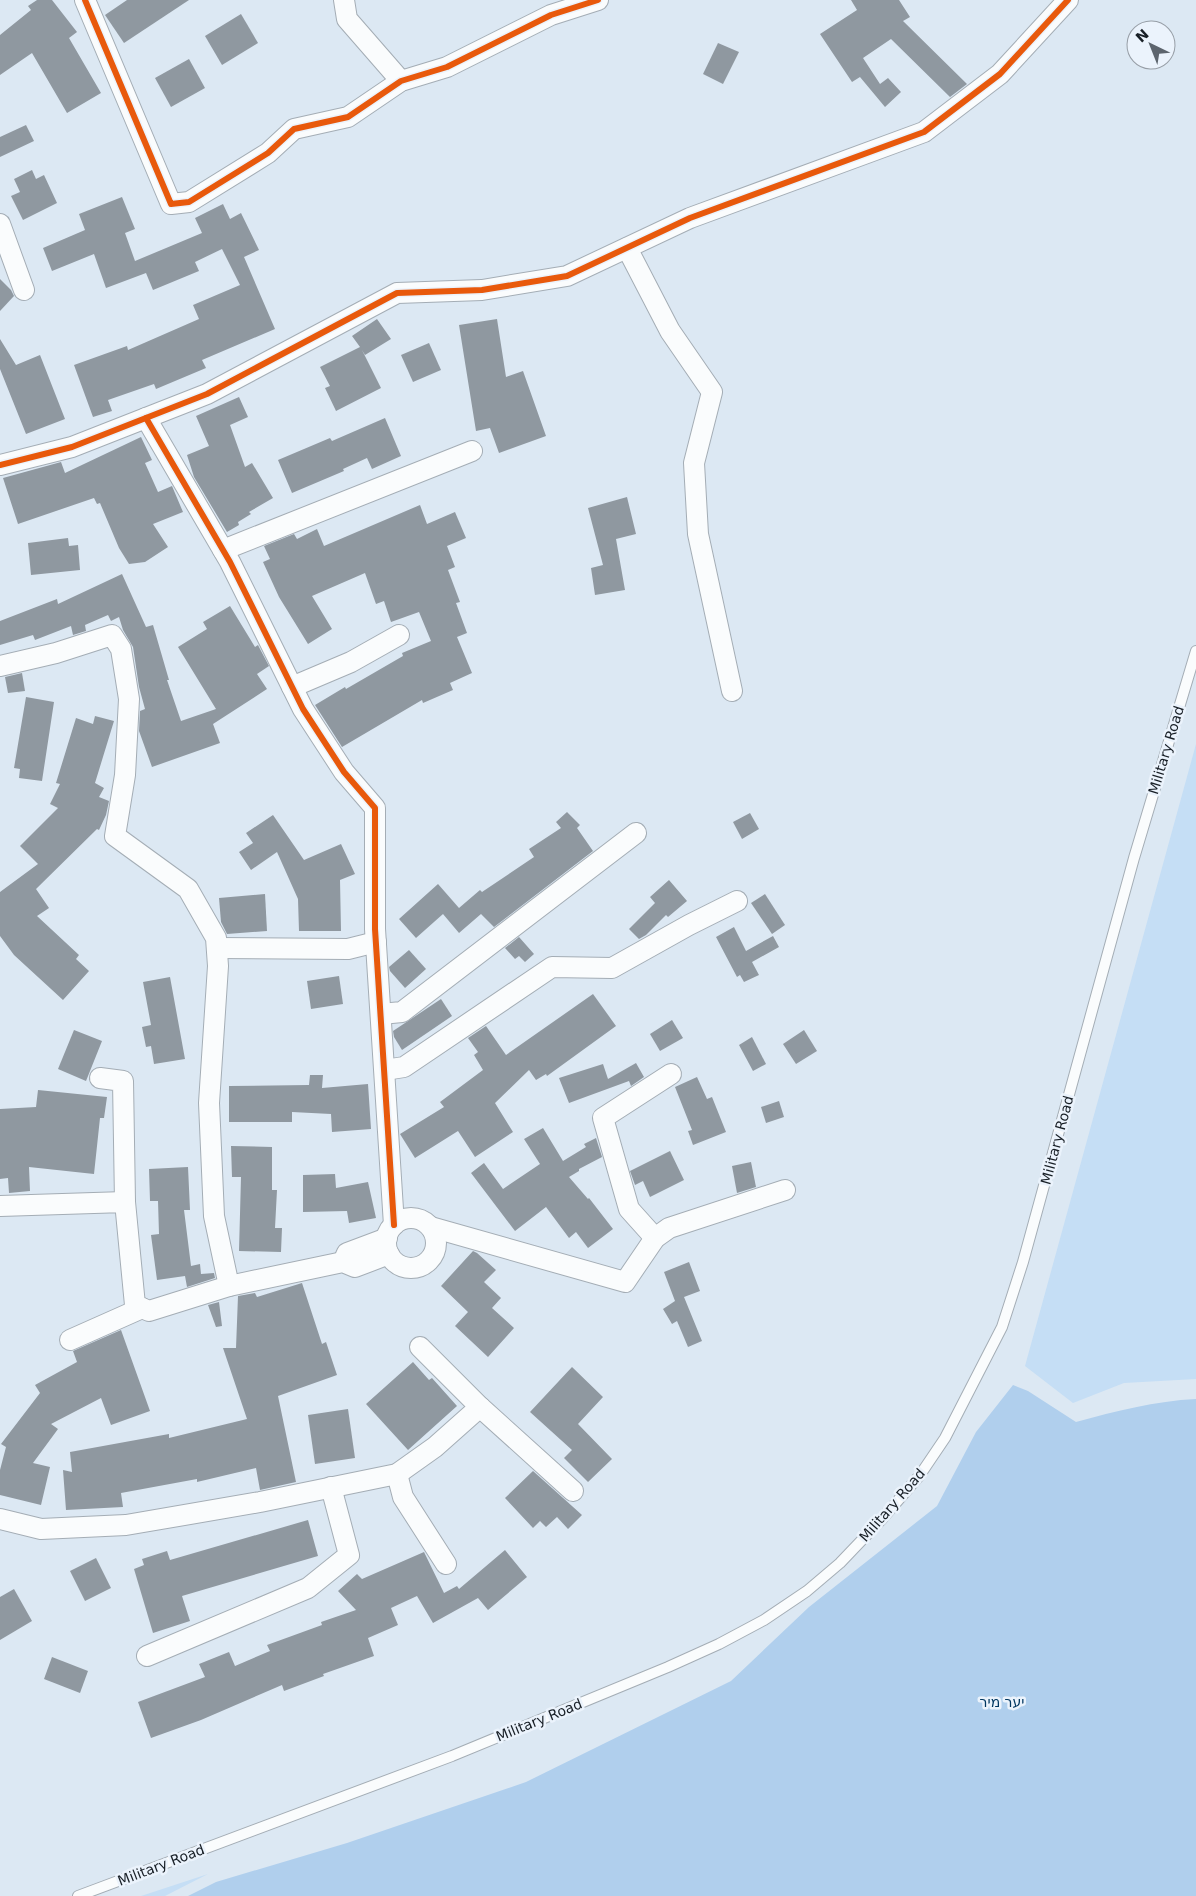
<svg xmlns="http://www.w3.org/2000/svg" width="1196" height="1896" viewBox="0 0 1196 1896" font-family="'DejaVu Sans',Heebo,sans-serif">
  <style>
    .green { fill: #c5def5 }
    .forest { fill: #b0cfed }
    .building { fill: #8f98a0 }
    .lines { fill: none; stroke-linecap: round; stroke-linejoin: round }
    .lane-casing { stroke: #a4adb5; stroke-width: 12 }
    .street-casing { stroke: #a4adb5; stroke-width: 22 }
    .lane { stroke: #fafcfd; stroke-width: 10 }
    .street { stroke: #fafcfd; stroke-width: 20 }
    .cycleway-casing { stroke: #ebf3fc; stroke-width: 9 }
    .cycleway { stroke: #e8590c; stroke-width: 6 }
    .labels { text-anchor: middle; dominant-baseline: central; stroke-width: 5; stroke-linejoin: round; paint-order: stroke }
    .street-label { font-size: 14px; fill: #181f26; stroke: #ebf3fc }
    .park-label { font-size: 14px; fill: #003761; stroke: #ebf3fc }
  </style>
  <rect width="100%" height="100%" fill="#dce8f3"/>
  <!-- green -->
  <g class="green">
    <polygon points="1196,744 1196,1379 1124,1383 1073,1403 1025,1366"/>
    <polygon points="208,1874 165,1896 141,1896"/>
  </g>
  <!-- forest -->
  <path class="forest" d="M1013,1385L1028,1391L1076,1422C1116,1411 1155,1401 1196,1399V1896H188L216,1882L347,1843L526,1782L731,1681L809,1607L937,1506L976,1432Z"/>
  <!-- building -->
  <g class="building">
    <polygon points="37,0 52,0 77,32 69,38 101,93 67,113 32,53 0,75 0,35 31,10 28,6"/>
    <polygon points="127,0 189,0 124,43 105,15"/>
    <polygon points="851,0 899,0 910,17 903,21 967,84 950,97 891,39 863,58 880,84 888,78 901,92 885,107 860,77 852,82 820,34 857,10"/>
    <polygon points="241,14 258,43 222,65 205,36"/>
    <polygon points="718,43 739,52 723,84 703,74"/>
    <polygon points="189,59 205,88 171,107 155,78"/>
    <polygon points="26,125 34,141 0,157 0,137"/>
    <polygon points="32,170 36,179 44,175 57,203 23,220 11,196 20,192 14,179"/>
    <polygon points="122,197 135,229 125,233 135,261 202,233 195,218 223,204 230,219 241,213 259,250 244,257 275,329 202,360 206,368 156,389 154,384 108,400 112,411 93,417 74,365 127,346 128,350 199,319 193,305 240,285 222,249 195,262 199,271 153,290 146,273 106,288 94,254 52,271 43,248 85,230 79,214"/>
    <polygon points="0,279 11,290 14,296 0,311"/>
    <polygon points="377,319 391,339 365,355 362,350 381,388 336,411 325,388 330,386 320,367 360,347 352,336"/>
    <polygon points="497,319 506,377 523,371 546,436 499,453 490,428 476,431 459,325"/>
    <polygon points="0,339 16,365 40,355 65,419 26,434 0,369"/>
    <polygon points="429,343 441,370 413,382 401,355"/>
    <polygon points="239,397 248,417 230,425 245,467 252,463 273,498 249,512 251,514 238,522 239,525 227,532 194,477 187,455 209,446 196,416"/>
    <polygon points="385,418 401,456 372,469 367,458 343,469 344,471 292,493 278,460 330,438 332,441"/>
    <polygon points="141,437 152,460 145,463 158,492 172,486 183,512 153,524 168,547 145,562 129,564 119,548 100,503 97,504 94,498 18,524 3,478 61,462 65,473"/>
    <polygon points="627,497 636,534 616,539 625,590 595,595 591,568 603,565 588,508"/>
    <polygon points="420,505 427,524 455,512 466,538 447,546 455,567 448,570 460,602 456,603 467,633 457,637 472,673 450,683 453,690 423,703 422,700 342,747 315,705 345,687 346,689 403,656 402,653 431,641 419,612 391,622 384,601 376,604 365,573 312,596 332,629 308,644 279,597 263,562 270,559 264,546 294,534 297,539 317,529 324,546"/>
    <polygon points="68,538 69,546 78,545 80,570 31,575 28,543"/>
    <polygon points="122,574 146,627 153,625 169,680 167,680 181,721 216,709 178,647 207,629 203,622 230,606 255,647 258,645 260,649 269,666 257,674 267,689 213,724 220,743 152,767 139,731 140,711 145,709 139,687 133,647 123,630 119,617 111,621 108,615 85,625 86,631 73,635 71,626 35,640 33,635 0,645 0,621 57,599 58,604"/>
    <polygon points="22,673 25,691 8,693 5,677"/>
    <polygon points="26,697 54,702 42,781 19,778 20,769 14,768"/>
    <polygon points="95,716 114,721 95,783 104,788 99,797 109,801 106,815 99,830 97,829 36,889 49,908 37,916 79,955 76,959 89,971 63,1000 14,955 0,936 0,892 38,864 20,846 58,808 50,804 60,784 56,783 76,718 93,724"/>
    <polygon points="567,812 580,825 577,828 593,851 494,927 481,914 459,933 443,914 416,938 399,919 438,884 459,908 480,890 482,892 534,857 529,849 561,828 556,822"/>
    <polygon points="750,813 759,829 742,839 733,822"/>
    <polygon points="273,815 304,860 341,844 355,874 340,880 341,931 299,931 298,899 277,852 251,870 239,852 253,843 246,833"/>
    <polygon points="669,880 687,901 668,917 666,915 646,935 639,939 629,929 655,903 650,897"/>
    <polygon points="265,894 267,931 227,934 221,922 219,898"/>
    <polygon points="765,894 785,925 772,934 751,903"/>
    <polygon points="734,927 746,951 773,936 779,947 752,962 759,975 744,982 740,975 737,977 716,937"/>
    <polygon points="519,937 534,954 525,962 519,956 515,959 505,948"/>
    <polygon points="409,950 426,969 405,988 390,971 389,967"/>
    <polygon points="339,976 343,1004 311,1009 307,981"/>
    <polygon points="170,977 185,1059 154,1064 151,1046 146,1047 142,1027 151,1025 143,982"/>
    <polygon points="593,994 616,1026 547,1076 546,1074 536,1080 529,1070 495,1103 513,1132 475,1157 458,1131 415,1158 400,1134 444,1107 440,1102 483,1070 474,1055 478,1052 468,1038 486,1026 506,1055"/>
    <polygon points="441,999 452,1016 402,1050 394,1037 393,1031"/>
    <polygon points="672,1020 683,1038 660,1051 650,1034"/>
    <polygon points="74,1030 102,1041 86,1081 58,1069"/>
    <polygon points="804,1030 817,1051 796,1064 783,1044"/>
    <polygon points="752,1037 766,1064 753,1071 739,1045"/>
    <polygon points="636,1063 644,1077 631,1086 629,1081 569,1103 559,1078 603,1064 608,1079"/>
    <polygon points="310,1075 323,1075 322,1088 368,1084 371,1129 332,1132 331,1114 292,1112 292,1122 229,1122 229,1086 309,1085"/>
    <polygon points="697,1077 707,1099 712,1097 726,1132 693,1145 688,1131 692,1130 675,1087"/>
    <polygon points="38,1090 107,1097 104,1118 100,1118 94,1174 29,1167 30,1191 9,1193 8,1178 0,1179 0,1109 36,1107"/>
    <polygon points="779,1101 784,1117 766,1123 761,1107"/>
    <polygon points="543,1128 563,1161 586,1147 584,1144 596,1138 602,1157 579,1169 579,1171 569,1177 588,1199 589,1198 613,1229 588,1248 576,1232 569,1238 546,1207 515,1231 471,1173 484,1163 503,1189 540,1164 524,1139"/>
    <polygon points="231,1146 272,1147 272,1190 277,1190 275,1228 282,1228 281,1252 239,1251 241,1177 232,1177"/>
    <polygon points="670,1151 684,1180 650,1197 643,1181 635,1185 630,1171"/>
    <polygon points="751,1162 756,1187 737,1193 732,1166"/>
    <polygon points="188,1167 190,1210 184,1210 191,1266 200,1264 201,1274 214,1273 215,1278 187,1287 185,1276 157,1280 151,1235 159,1234 158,1201 150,1201 149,1169"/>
    <polygon points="335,1174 336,1188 368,1182 376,1218 349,1223 347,1211 303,1212 303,1175"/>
    <polygon points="473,1251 477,1253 496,1270 484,1282 501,1298 492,1308 514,1328 488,1357 455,1326 468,1312 441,1286"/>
    <polygon points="689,1262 700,1291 684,1297 702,1341 688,1347 677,1321 672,1324 663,1309 675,1301 664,1272"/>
    <polygon points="302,1283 322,1344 326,1342 337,1375 278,1396 296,1482 260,1490 256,1468 197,1482 197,1479 121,1493 123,1507 66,1510 63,1470 72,1472 70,1452 169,1434 169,1438 247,1419 223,1348 236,1348 238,1296 255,1293 257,1297"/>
    <polygon points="219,1302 222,1326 216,1327 208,1305"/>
    <polygon points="121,1330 150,1411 111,1425 101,1398 51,1424 58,1429 33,1463 50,1467 41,1505 0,1495 0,1470 6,1447 1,1444 40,1393 35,1385 77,1362 73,1351"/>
    <polygon points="413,1362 429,1380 432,1378 457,1406 408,1450 366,1404"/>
    <polygon points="572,1367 603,1397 578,1424 612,1459 588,1482 564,1458 572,1450 530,1412"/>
    <polygon points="348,1409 355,1458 315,1464 308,1415"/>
    <polygon points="533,1471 582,1515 568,1529 557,1517 546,1527 540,1521 533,1528 505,1498"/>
    <polygon points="308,1520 318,1556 182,1596 190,1621 153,1633 134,1569 144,1565 142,1559 167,1551 170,1560"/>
    <polygon points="505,1550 527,1577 488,1610 478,1598 433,1623 417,1596 391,1608 398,1625 368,1638 374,1656 323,1674 324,1676 284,1691 282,1685 201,1720 151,1738 138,1702 205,1677 199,1664 229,1652 235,1666 270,1651 267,1645 322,1625 321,1622 356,1610 338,1591 357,1574 362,1579 424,1552 444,1593 457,1586 459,1589"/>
    <polygon points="96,1558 111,1588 85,1601 70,1571"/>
    <polygon points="14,1589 32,1621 0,1640 0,1597"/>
    <polygon points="52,1657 88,1671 80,1693 44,1679"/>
  </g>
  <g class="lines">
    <!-- lane casing -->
    <g class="lane-casing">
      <polyline id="lane" points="78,1896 452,1756 668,1667 719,1644 764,1620 807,1591 840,1563 882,1519 920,1475 945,1438 1002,1327 1023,1262 1134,858 1196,651"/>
    </g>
    <!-- street casing -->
    <g class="street-casing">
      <g id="street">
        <polyline points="85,0 171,204 189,202 268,153 294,129 348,117 401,81 447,67 551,15 598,0"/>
        <polyline points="344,0 347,19 401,81"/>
        <polyline points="0,224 24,290"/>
        <polyline points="627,248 670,331 712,392 694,463 698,534 732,691"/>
        <polyline points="146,418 230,562 303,709 344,772 375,808 375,929 394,1225"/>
        <polyline points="0,465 72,447 207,394 397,293 482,290 567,276 690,218 924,132 1000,74 1068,0"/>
        <polyline points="223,550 472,451"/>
        <polyline points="0,666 56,653 112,635 121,649 129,699 125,775 115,836 188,889 216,938 218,966 209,1103 214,1216 229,1286"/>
        <polyline points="292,687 351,662 399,635"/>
        <polyline points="217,948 348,949 376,942"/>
        <polyline points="381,1014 402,1012 636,833"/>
        <polyline points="385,1070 404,1067 552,967 612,968 689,925 737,901"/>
        <polyline points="100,1078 123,1081 125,1202"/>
        <polyline points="0,1206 125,1202 135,1305 149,1311 229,1286 343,1262 355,1267 389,1254"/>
        <circle cx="411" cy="1243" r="25"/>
        <polyline points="431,1227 625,1282 655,1238 669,1228 785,1190"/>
        <polyline points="655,1238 629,1209 603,1118 671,1074"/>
        <polyline points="343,1262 347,1253 387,1238"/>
        <polyline points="70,1340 142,1308"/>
        <polyline points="420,1347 480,1407 573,1491"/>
        <polyline points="397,1474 403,1497 446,1564"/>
        <polyline points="0,1519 41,1529 126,1525 260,1502 397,1474 435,1447 480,1407"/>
        <polyline points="147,1656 308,1588 349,1555 331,1487"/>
      </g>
    </g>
    <!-- lane -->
    <use href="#lane" class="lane"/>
    <!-- street -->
    <use href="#street" class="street"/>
    <!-- cycleway casing -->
    <g class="cycleway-casing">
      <g id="cycleway">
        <polyline points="85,0 171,204 189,202 268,153 294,129 348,117 401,81 447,67 551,15 598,0"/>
        <polyline points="146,418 230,562 303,709 344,772 375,808 375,929 394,1225"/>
        <polyline points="0,465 72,447 207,394 397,293 482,290 567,276 690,218 924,132 1000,74 1068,0"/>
      </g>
    </g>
    <!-- cycleway -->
    <use href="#cycleway" class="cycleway"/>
  </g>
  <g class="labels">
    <!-- street labels -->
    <g class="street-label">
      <text transform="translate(1166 750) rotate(-73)">Military Road</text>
      <text transform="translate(1057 1140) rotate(-75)">Military Road</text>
      <text transform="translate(892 1505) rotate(-49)">Military Road</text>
      <text transform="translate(539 1720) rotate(-22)">Military Road</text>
      <text transform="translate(161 1865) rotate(-21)">Military Road</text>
    </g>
    <!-- park labels -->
    <g class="park-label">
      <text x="1002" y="1702">יער מיר</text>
    </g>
  </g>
  <!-- north arrow -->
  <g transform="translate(1151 45) rotate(317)"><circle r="24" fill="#ebf3fc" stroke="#979ea6"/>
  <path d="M0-4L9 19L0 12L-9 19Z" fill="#5d656e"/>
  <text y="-8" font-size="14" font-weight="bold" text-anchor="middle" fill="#181f26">N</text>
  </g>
</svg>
